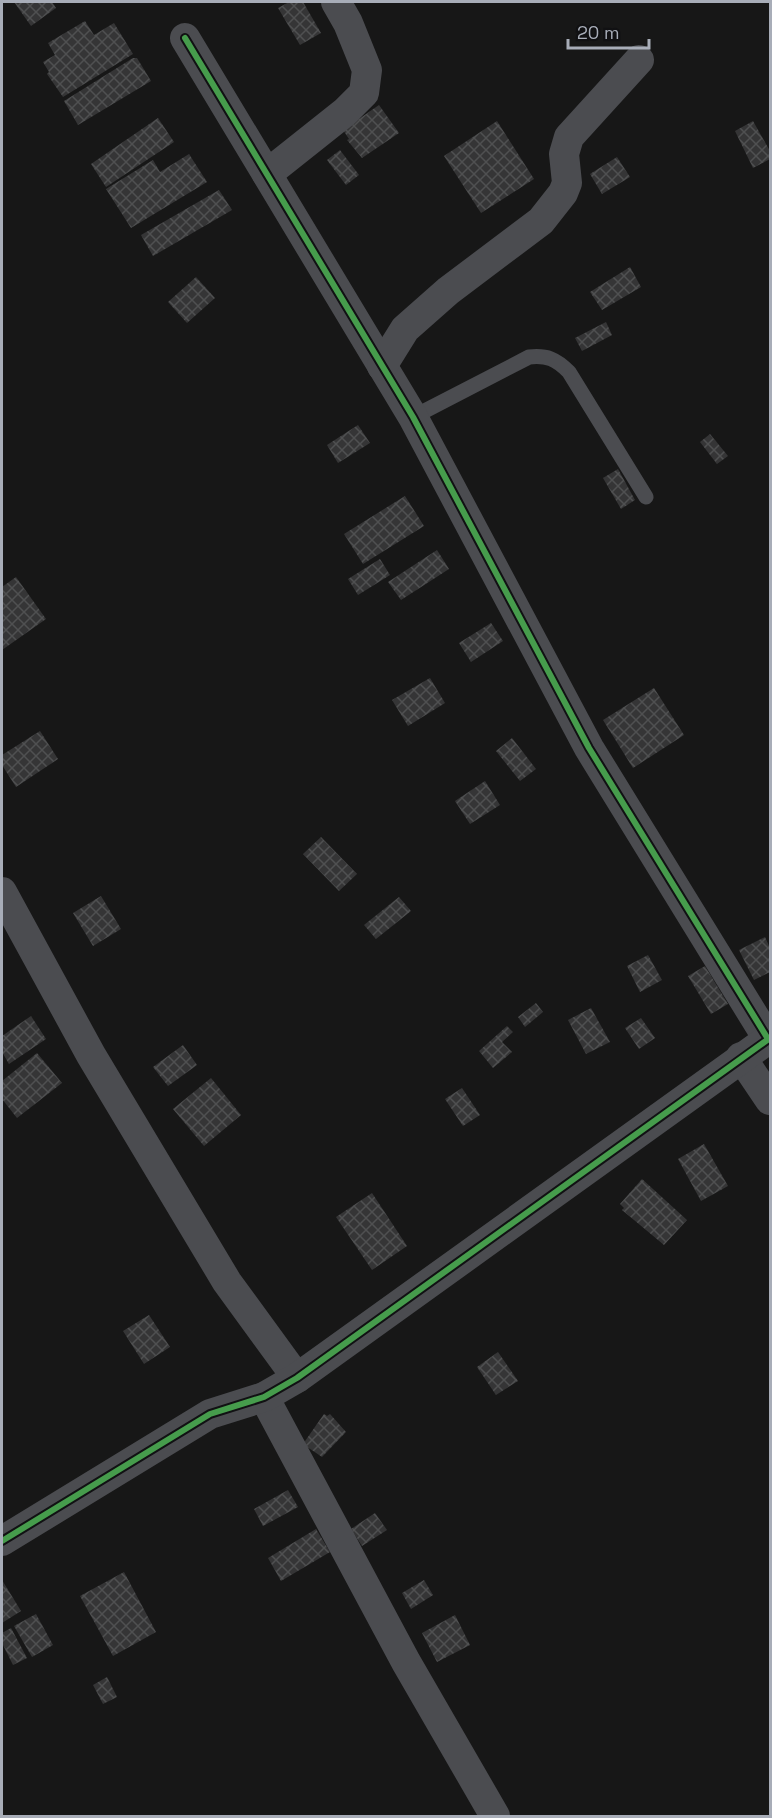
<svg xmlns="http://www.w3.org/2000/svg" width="772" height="1818" viewBox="0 0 772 1818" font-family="'Space Grotesk',sans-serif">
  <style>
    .building { fill: url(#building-cross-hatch) }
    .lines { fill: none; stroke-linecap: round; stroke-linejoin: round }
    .service { stroke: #4b4c50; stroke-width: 15 }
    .minor { stroke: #4b4c50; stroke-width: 30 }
    .cycleway-casing { stroke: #111113; stroke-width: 10 }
    .cycleway { stroke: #469c4c; stroke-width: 6 }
  </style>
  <defs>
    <pattern id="building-cross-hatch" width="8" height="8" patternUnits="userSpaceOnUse" patternTransform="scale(1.5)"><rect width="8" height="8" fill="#353536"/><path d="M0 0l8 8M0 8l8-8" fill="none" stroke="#4f5051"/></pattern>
  </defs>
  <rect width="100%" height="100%" fill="#171717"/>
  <!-- building -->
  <g class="building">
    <polygon points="14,2 52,2 56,8 31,26"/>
    <polygon points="289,2 303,2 321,33 300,45 278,8"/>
    <polygon points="85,21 94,35 114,23 133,54 63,97 47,74 49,72 43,62 55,55 48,43"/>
    <polygon points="133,58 137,58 151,81 78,125 64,101"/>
    <polygon points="379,105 399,133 362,158 347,140 349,139 343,130"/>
    <polygon points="158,118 174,142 106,187 91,164"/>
    <polygon points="497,121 534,179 481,213 444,156"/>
    <polygon points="753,121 770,151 770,159 753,168 735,131"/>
    <polygon points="340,150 359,175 346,185 327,160"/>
    <polygon points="189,154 207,182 131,228 106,189 153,160 160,172"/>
    <polygon points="617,157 630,177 602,194 590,174"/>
    <polygon points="219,190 232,210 153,256 141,235"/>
    <polygon points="630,267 641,287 602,310 590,292"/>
    <polygon points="196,277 215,298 187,323 168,302"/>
    <polygon points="606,322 612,335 582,351 575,338"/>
    <polygon points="358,425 370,443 338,463 327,445"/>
    <polygon points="710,434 728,456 717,464 700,442"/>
    <polygon points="618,469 635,500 621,509 603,478"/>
    <polygon points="405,496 424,526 363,564 344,534"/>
    <polygon points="437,550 449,569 401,600 388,582"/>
    <polygon points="380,559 390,575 358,595 348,579"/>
    <polygon points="16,577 46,619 2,650 2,587"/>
    <polygon points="491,623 503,641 471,662 459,643"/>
    <polygon points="430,678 445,703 408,726 392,700"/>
    <polygon points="654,688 684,735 633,768 603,720"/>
    <polygon points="40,731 58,759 16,787 2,765 2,755"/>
    <polygon points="512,738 536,769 520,781 496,751"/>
    <polygon points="485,781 500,805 470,824 455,801"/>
    <polygon points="321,837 357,874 339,891 303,854"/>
    <polygon points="101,896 121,929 93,946 73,913"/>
    <polygon points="399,897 411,911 376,939 364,925"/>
    <polygon points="765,937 770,948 770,972 754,980 739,950"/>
    <polygon points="648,955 662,980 640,992 627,966"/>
    <polygon points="705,966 728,1004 711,1014 688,976"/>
    <polygon points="536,1003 543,1012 525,1027 518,1017"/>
    <polygon points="591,1008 610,1042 586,1054 568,1020"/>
    <polygon points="31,1016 46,1039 9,1064 2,1052 2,1036"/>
    <polygon points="641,1018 655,1038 639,1049 625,1028"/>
    <polygon points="507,1026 513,1032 502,1042 512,1052 493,1068 479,1051"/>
    <polygon points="183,1045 197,1065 168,1086 153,1067"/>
    <polygon points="37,1053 62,1083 17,1118 2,1099 2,1081"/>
    <polygon points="211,1078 241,1115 204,1146 173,1109"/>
    <polygon points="462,1088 480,1115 463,1126 445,1099"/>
    <polygon points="704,1144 728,1186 701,1201 678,1159"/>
    <polygon points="642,1179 687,1220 664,1245 622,1210 624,1208 620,1204"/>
    <polygon points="372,1193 407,1246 372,1270 336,1217"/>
    <polygon points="149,1315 170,1347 144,1364 123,1331"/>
    <polygon points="498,1352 518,1381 496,1395 477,1367"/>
    <polygon points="324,1414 327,1416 330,1414 346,1432 322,1457 303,1444"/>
    <polygon points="288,1490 298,1507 263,1526 254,1509"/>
    <polygon points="375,1513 387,1530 362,1546 351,1529"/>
    <polygon points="316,1529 330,1552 281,1581 268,1558"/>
    <polygon points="124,1572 156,1632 113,1656 80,1596"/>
    <polygon points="2,1580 21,1611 2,1623"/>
    <polygon points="424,1580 433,1595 411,1609 402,1593"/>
    <polygon points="36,1614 53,1645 32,1657 14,1626"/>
    <polygon points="455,1615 470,1645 437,1662 422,1633"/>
    <polygon points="11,1628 27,1658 13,1665 2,1643 2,1633"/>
    <polygon points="107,1677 117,1697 103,1704 93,1685"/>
  </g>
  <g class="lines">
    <!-- service -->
    <path class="service" d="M413,417L529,357C547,355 556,359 569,372L646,497"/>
    <!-- minor -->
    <g class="minor">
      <polyline points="185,38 413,417 589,748 768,1039"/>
      <polyline points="267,174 345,112 364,93 367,70 348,23 336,2"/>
      <polyline points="382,366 405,329 448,291 541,221 563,193 567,183 564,154 569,137 639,60"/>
      <polyline points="2,892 91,1055 227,1282 297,1378"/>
      <polyline points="741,1057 770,1100"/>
      <polyline points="264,1397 406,1662 495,1816"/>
      <polyline points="2,1541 210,1414 264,1397 297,1378 770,1038"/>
    </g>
    <!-- cycleway casing -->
    <g class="cycleway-casing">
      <g id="cycleway">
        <polyline points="185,38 413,417 589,748 768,1039"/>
        <polyline points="2,1541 210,1414 264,1397 297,1378 770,1038"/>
      </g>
    </g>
    <!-- cycleway -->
    <use href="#cycleway" class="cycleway"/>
  </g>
  <!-- border -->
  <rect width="772" height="1818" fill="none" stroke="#a8adb8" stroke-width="6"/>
  <!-- scale -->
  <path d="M568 39v9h81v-9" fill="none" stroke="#a8adb8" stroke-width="3"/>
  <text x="577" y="39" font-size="18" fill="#a8adb8" stroke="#111113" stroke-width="4.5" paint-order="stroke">20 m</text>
</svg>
